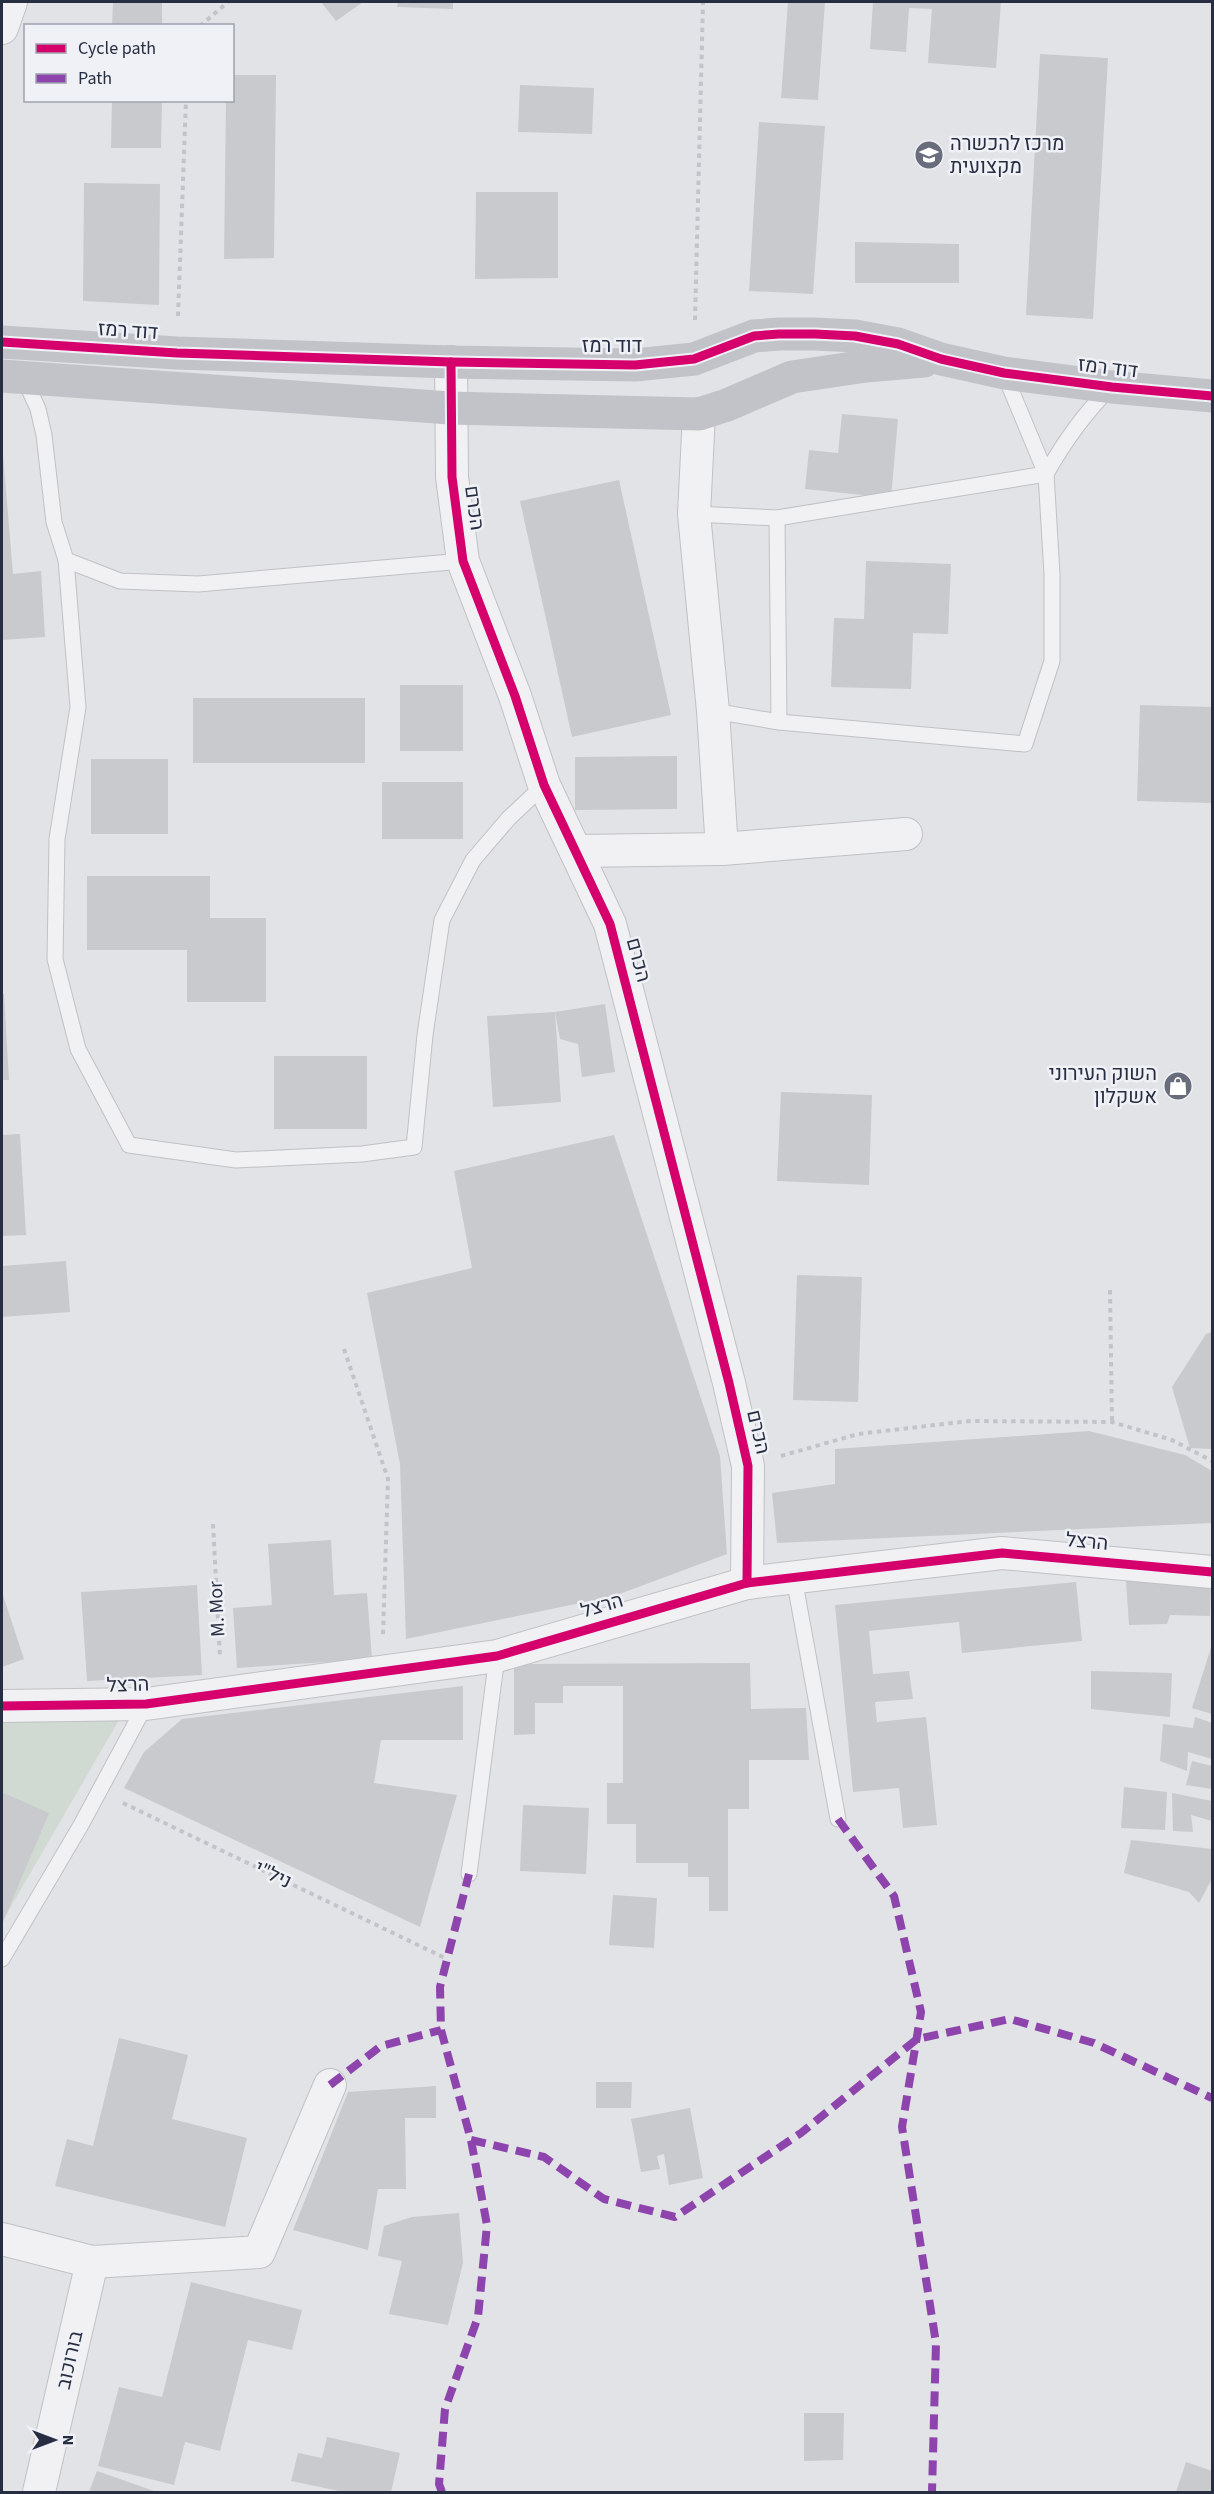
<svg xmlns="http://www.w3.org/2000/svg" width="1214" height="2494" viewBox="0 0 1214 2494" font-family="'Source Sans 3',Heebo,sans-serif">
  <style>
    .green { fill: #d1dad2 }
    .building { fill: #c8cace }
    .lines { fill: none; stroke-linecap: round; stroke-linejoin: round }
    .lane-casing { stroke: #c0c1c5; stroke-width: 17 }
    .street-casing { stroke: #c0c1c5; stroke-width: 34 }
    .path { stroke: #c3c4ca; stroke-width: 4; stroke-dasharray: 4.5 4.5; stroke-linecap: butt }
    .lane { stroke: #f1f1f3; stroke-width: 15 }
    .street { stroke: #f1f1f3; stroke-width: 32 }
    .secondary { stroke: #c2c3c9; stroke-width: 33 }
    .quiet { stroke: #8e44ad; stroke-width: 8; stroke-dasharray: 15 8; stroke-linecap: butt }
    .cycleway-casing { stroke: #eff1f6; stroke-width: 13 }
    .cycleway { stroke: #d6006c; stroke-width: 9 }
    .labels { text-anchor: middle; dominant-baseline: central; stroke-width: 5; stroke-linejoin: round; paint-order: stroke }
    .poi-label { font-size: 20px; fill: #282e41; stroke: #eff1f6; text-anchor: start }
    .street-label { font-size: 20px; fill: #282e41; stroke: #eff1f6 }
  </style>
  <rect width="100%" height="100%" fill="#e2e3e7"/>
  <!-- green -->
  <polygon class="green" points="2,1720 119,1720 2,1922"/>
  <!-- building -->
  <g class="building">
    <polygon points="113,2 162,2 162,26 112,26"/>
    <polygon points="321,2 363,2 336,21"/>
    <polygon points="398,2 453,2 453,9 397,7"/>
    <polygon points="788,2 825,2 818,100 781,98"/>
    <polygon points="873,2 1001,2 996,68 928,63 932,9 909,8 906,52 870,49"/>
    <polygon points="1040,54 1108,58 1093,319 1026,315"/>
    <polygon points="232,75 276,75 274,258 224,259 226,100 232,100"/>
    <polygon points="520,85 594,88 592,134 518,132"/>
    <polygon points="112,100 162,100 161,148 111,148"/>
    <polygon points="759,122 825,126 813,294 749,291"/>
    <polygon points="84,183 160,184 159,305 83,301"/>
    <polygon points="476,192 558,192 558,278 475,279"/>
    <polygon points="855,242 959,244 959,283 855,283"/>
    <polygon points="842,414 898,419 891,498 805,489 809,450 838,453"/>
    <polygon points="2,443 13,574 41,571 45,637 2,640"/>
    <polygon points="619,480 671,715 572,737 520,501"/>
    <polygon points="866,561 951,564 948,634 913,633 911,689 831,687 834,618 864,619"/>
    <rect x="400" y="685" width="63" height="66"/>
    <rect x="193" y="698" width="172" height="65"/>
    <polygon points="1140,705 1212,707 1212,803 1137,801"/>
    <polygon points="677,756 677,809 575,810 575,757"/>
    <rect x="91" y="759" width="77" height="75"/>
    <rect x="382" y="782" width="81" height="57"/>
    <polygon points="87,876 210,876 210,918 266,918 266,1002 187,1002 187,950 87,950"/>
    <polygon points="2,994 4,994 9,1080 2,1080"/>
    <polygon points="605,1004 615,1072 582,1077 578,1044 560,1039 555,1012"/>
    <polygon points="555,1012 561,1102 493,1107 487,1016"/>
    <rect x="274" y="1056" width="93" height="73"/>
    <polygon points="781,1092 872,1095 869,1185 777,1181"/>
    <polygon points="20,1134 26,1235 2,1236 2,1135"/>
    <polygon points="614,1135 720,1456 727,1554 614,1596 406,1639 400,1464 367,1293 472,1268 454,1171"/>
    <polygon points="66,1261 70,1312 2,1317 2,1266"/>
    <polygon points="797,1275 862,1277 858,1402 793,1400"/>
    <polygon points="1212,1332 1212,1449 1190,1448 1172,1387 1206,1334"/>
    <polygon points="1089,1431 1185,1455 1212,1471 1212,1523 777,1543 772,1493 835,1484 835,1449"/>
    <polygon points="331,1540 334,1595 367,1593 372,1659 237,1668 233,1608 272,1605 268,1544"/>
    <polygon points="1211,1578 1210,1616 1170,1615 1167,1624 1129,1625 1126,1581"/>
    <polygon points="1076,1582 1082,1641 962,1653 959,1622 869,1631 873,1674 909,1671 913,1699 875,1702 877,1722 926,1717 937,1825 903,1828 899,1788 853,1792 835,1605"/>
    <polygon points="197,1585 202,1675 87,1681 81,1592"/>
    <polygon points="2,1592 24,1659 2,1667"/>
    <polygon points="1212,1644 1212,1714 1192,1708"/>
    <polygon points="750,1663 751,1709 806,1708 809,1760 749,1760 749,1809 728,1809 728,1911 709,1911 709,1877 688,1877 688,1863 636,1863 636,1824 607,1824 607,1783 623,1783 623,1686 563,1686 563,1703 535,1703 535,1734 514,1735 514,1664"/>
    <polygon points="1091,1671 1172,1673 1170,1717 1091,1709"/>
    <polygon points="463,1686 463,1740 381,1740 374,1783 457,1795 420,1927 124,1788 144,1752 182,1719"/>
    <polygon points="1195,1717 1212,1723 1212,1759 1188,1752 1187,1771 1160,1761 1163,1724 1193,1728"/>
    <polygon points="1192,1761 1212,1766 1212,1789 1186,1785"/>
    <polygon points="1124,1787 1167,1792 1165,1830 1121,1828"/>
    <polygon points="4,1793 49,1813 2,1924 2,1797"/>
    <polygon points="1172,1793 1212,1801 1212,1821 1191,1815 1193,1832 1173,1831"/>
    <polygon points="523,1805 589,1808 586,1874 520,1871"/>
    <polygon points="1131,1840 1212,1849 1212,1879 1199,1903 1189,1892 1124,1873"/>
    <polygon points="613,1895 657,1898 654,1948 609,1945"/>
    <polygon points="119,2038 188,2055 172,2119 247,2138 225,2227 55,2186 67,2139 93,2146"/>
    <polygon points="596,2082 632,2082 631,2108 596,2108"/>
    <polygon points="436,2086 436,2118 405,2118 406,2189 378,2189 368,2250 293,2230 348,2092"/>
    <polygon points="690,2108 703,2178 669,2185 664,2154 657,2156 660,2169 641,2172 631,2119"/>
    <polygon points="459,2213 463,2263 448,2325 389,2314 402,2261 378,2256 384,2226 412,2217"/>
    <polygon points="191,2282 302,2310 292,2350 248,2340 220,2451 185,2442 174,2485 98,2466 119,2387 162,2397"/>
    <polygon points="804,2413 844,2413 843,2460 804,2461"/>
    <polygon points="327,2437 400,2453 391,2492 344,2492 291,2481 298,2453 322,2458"/>
    <polygon points="1186,2462 1212,2471 1212,2492 1176,2492"/>
    <polygon points="97,2471 157,2492 89,2492"/>
  </g>
  <g class="lines">
    <!-- lane casing -->
    <g class="lane-casing">
      <g id="lane">
        <polyline points="24,378 38,409 44,435 54,522 66,560 78,707 57,839 55,959 78,1049 129,1145 236,1160 362,1154 414,1147 425,1035 442,920 473,860 509,818 544,785"/>
        <path d="M694,514L777,518L1046,474C1064,442 1083,415 1109,389"/>
        <polyline points="777,518 779,722"/>
        <polyline points="66,560 120,581 198,584 463,561"/>
        <polyline points="713,711 779,722 1025,744 1052,661 1052,574 1046,474 1004,373"/>
        <polyline points="794,1578 838,1819"/>
        <polyline points="469,1874 497,1656"/>
        <polyline points="2,1959 81,1825 146,1704"/>
      </g>
    </g>
    <!-- street casing -->
    <g class="street-casing">
      <g id="street">
        <polyline points="2,28 11,2"/>
        <polyline points="451,362 452,477 463,561 515,696 544,785 610,924 729,1383 748,1466 747,1583"/>
        <polyline points="722,849 906,834"/>
        <polyline points="577,851 722,849 713,711 694,514 699,414"/>
        <polyline points="2,1706 146,1704 497,1656 747,1583 1002,1553 1212,1572"/>
        <polyline points="2,2239 92,2262 259,2252 330,2085"/>
        <polyline points="39,2492 92,2262"/>
      </g>
    </g>
    <!-- path -->
    <g class="path">
      <polyline points="200,26 228,2"/>
      <polyline points="178,316 186,100"/>
      <polyline points="695,320 703,2"/>
      <polyline points="1110,1290 1112,1422"/>
      <polyline points="344,1349 388,1479 383,1635"/>
      <polyline points="781,1456 858,1434 970,1421 1112,1422 1172,1440 1212,1461"/>
      <polyline points="213,1524 220,1657"/>
      <polyline points="123,1803 447,1959"/>
    </g>
    <!-- lane -->
    <use href="#lane" class="lane"/>
    <!-- street -->
    <use href="#street" class="street"/>
    <!-- secondary -->
    <g class="secondary">
      <polyline points="2,342 177,353 451,362 635,365 694,359 754,336 779,334 815,334 855,336 898,344 941,359 1004,373 1112,387 1212,396"/>
      <polyline points="2,376 450,408 699,414 727,405 792,377 866,366 924,361"/>
    </g>
    <!-- quiet -->
    <g class="quiet">
      <polyline points="838,1819 894,1896 921,2012 902,2127 936,2343 932,2492"/>
      <polyline points="330,2085 381,2046 441,2030"/>
      <polyline points="471,2140 544,2157 604,2199 675,2217 801,2133 917,2039 1010,2019 1094,2043 1212,2098"/>
      <polyline points="442,2492 439,2484 445,2409 478,2317 487,2225 471,2140 441,2030 440,1987 469,1874"/>
    </g>
    <!-- cycleway casing -->
    <g class="cycleway-casing">
      <g id="cycleway">
        <polyline points="2,342 177,353 451,362 635,365 694,359 754,336 779,334 815,334 855,336 898,344 941,359 1004,373 1112,387 1212,396"/>
        <polyline points="451,362 452,477 463,561 515,696 544,785 610,924 729,1383 748,1466 747,1583"/>
        <polyline points="2,1706 146,1704 497,1656 747,1583 1002,1553 1212,1572"/>
      </g>
    </g>
    <!-- cycleway -->
    <use href="#cycleway" class="cycleway"/>
  </g>
  <!-- icons -->
  <defs>
    <g id="university-disc" transform="scale(1.5)"><circle r="9.5" fill="#696d7b" stroke="#eff1f6"/><path d="M0-5L7-2L0 1L-7-2ZM-4 1L0 2.5L4 1V4Q0 6-4 4Z" fill="#fff"/></g>
    <g id="shop-disc" transform="scale(1.5)"><circle r="9.5" fill="#696d7b" stroke="#eff1f6"/><path d="M-5-2.5h2.3a2.7 3.5 0 0 1 5.4 0H5L5.5 6h-11ZM-1.5-2.5h3a1.5 2.3 0 0 0-3 0Z" fill="#fff"/></g>
  </defs>
  <g fill-rule="evenodd">
    <use href="#university-disc" x="929" y="155"/>
    <use href="#shop-disc" x="1178" y="1086"/>
  </g>
  <g class="labels">
    <!-- poi labels -->
    <g class="poi-label">
      <text x="950" y="144">מרכז להכשרה<tspan x="950" dy="23">מקצועית</tspan></text>
      <text x="1157" y="1074" text-anchor="end">השוק העירוני<tspan x="1157" dy="23">אשקלון</tspan></text>
    </g>
    <!-- street labels -->
    <g class="street-label">
      <text transform="translate(128 331) rotate(4)">דוד רמז</text>
      <text x="612" y="346">דוד רמז</text>
      <text transform="translate(1108 368) rotate(7)">דוד רמז</text>
      <text transform="translate(474 508) rotate(82)">הכרם</text>
      <text transform="translate(638 960) rotate(75)">הכרם</text>
      <text transform="translate(758 1432) rotate(77)">הכרם</text>
      <text transform="translate(1087 1542) rotate(5)">הרצל</text>
      <text transform="translate(602 1606) rotate(-16)">הרצל</text>
      <text transform="translate(217 1609) rotate(-93)">M. Mor</text>
      <text transform="translate(128 1685) rotate(-2)">הרצל</text>
      <text transform="translate(273 1875) rotate(26)">ניל"י</text>
      <text transform="translate(70 2360) rotate(-77)">בורוכוב</text>
    </g>
  </g>
  <!-- border -->
  <rect width="1214" height="2494" fill="none" stroke="#282e41" stroke-width="6"/>
  <!-- legend -->
  <rect x="24" y="24" width="210" height="78" fill="#eff1f6" stroke="#9fa3ae" stroke-width="1.5"/>
  <rect x="36" y="44" width="30" height="9" fill="#d6006c" stroke="#9fa3ae" stroke-width="1.5"/>
  <text x="78" y="54" font-size="18" fill="#282e41">Cycle path</text>
  <rect x="36" y="74" width="30" height="9" fill="#8e44ad" stroke="#9fa3ae" stroke-width="1.5"/>
  <text x="78" y="84" font-size="18" fill="#282e41">Path</text>
  <!-- north arrow -->
  <g transform="translate(54 2440) rotate(90)" stroke="#eff1f6" stroke-width="4.5" paint-order="stroke">
  <path d="M0-4.5L10 22L0 15L-10 22Z" fill="#282e41"/>
  <text y="-9" font-size="16" font-weight="bold" text-anchor="middle" fill="#282e41">N</text>
  </g>
</svg>
